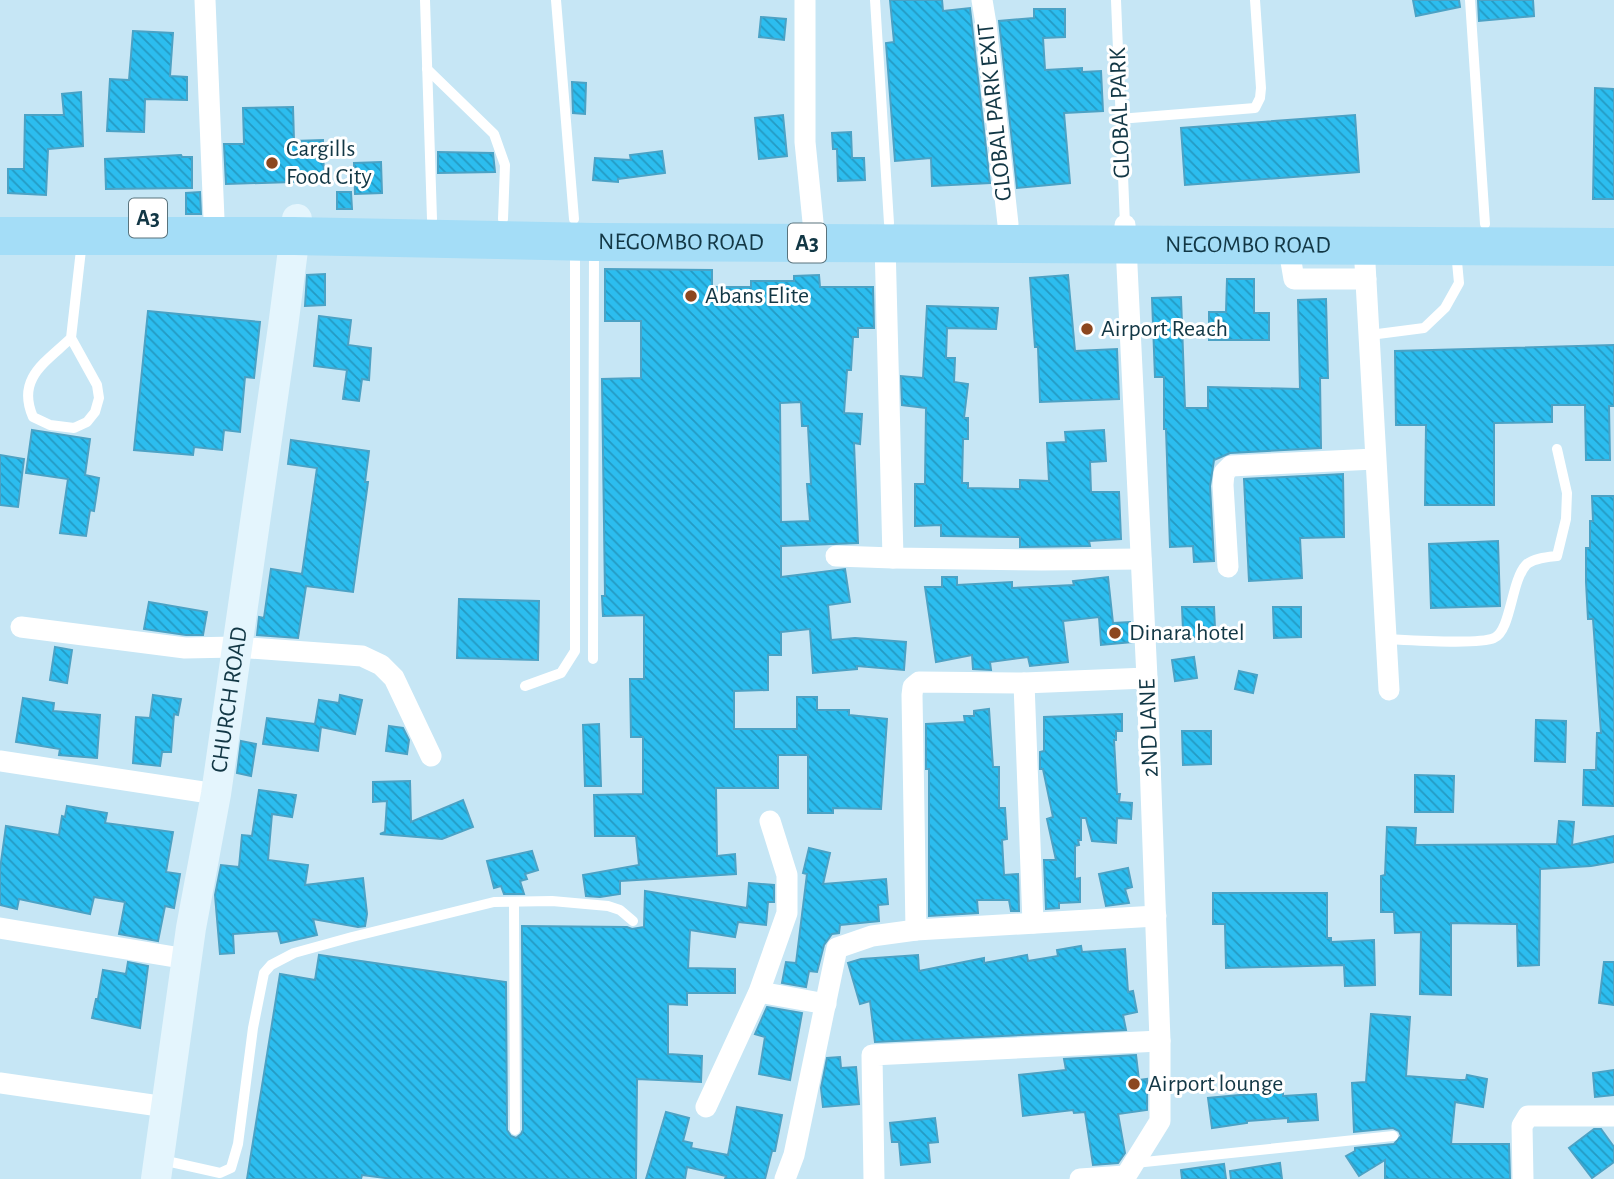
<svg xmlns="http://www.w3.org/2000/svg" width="1614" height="1179" viewBox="0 0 1614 1179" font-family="'Alegreya Sans',sans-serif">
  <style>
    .building { fill: url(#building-back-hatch); stroke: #4ba2c5; stroke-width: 2; fill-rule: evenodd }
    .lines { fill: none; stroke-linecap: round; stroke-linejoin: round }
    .lane { stroke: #fff; stroke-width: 10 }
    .street { stroke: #fff; stroke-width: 21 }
    .secondary { stroke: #e4f5fd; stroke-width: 30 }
    .highway { stroke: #a4ddf7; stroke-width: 38 }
    .poi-dot { fill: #8c471f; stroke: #fff; stroke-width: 2.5 }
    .labels { text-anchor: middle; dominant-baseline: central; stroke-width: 6; stroke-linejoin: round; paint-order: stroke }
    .shield { fill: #fff; stroke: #59737d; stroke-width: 2 }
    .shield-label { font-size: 23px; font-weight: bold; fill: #123745 }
    .street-label { font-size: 24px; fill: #123745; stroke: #fff }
    .poi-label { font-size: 24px; fill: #123745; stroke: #fff; text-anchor: start }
  </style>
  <defs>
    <pattern id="building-back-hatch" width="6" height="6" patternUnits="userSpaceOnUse" patternTransform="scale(1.75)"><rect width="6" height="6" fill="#2cbdef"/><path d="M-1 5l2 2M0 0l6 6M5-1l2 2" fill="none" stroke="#249ac3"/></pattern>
  </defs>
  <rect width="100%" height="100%" fill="#c6e6f5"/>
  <!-- building -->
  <g class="building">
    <polygon points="890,0 942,0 943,11 970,8 990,183 932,186 931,158 895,161 886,43 894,42"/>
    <polygon points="1413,0 1459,0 1460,7 1416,16"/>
    <polygon points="1478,0 1533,0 1534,16 1479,21"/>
    <polygon points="1034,9 1065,9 1065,37 1043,38 1045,70 1082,68 1082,72 1101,71 1103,111 1064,113 1070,183 1017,188 999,21 1034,18"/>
    <polygon points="761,17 786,19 784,40 759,37"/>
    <polygon points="133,31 173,33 170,76 187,77 187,100 145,99 144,132 107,131 110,79 129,80"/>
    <polygon points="572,82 586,83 585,114 573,113"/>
    <polygon points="1595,88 1614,89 1614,199 1593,199"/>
    <polygon points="81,92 83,146 48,149 46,195 8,193 8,169 24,169 25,115 64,115 62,94"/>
    <polygon points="293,107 294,141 323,140 324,181 226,184 224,144 244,144 243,108"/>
    <polygon points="783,115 787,156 759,159 755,118"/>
    <polygon points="1355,115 1359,172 1185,185 1181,128"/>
    <polygon points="851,132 852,158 864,158 865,180 838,181 837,149 833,149 832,133"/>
    <polygon points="662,151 665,173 618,179 618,182 593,180 595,158 631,160 630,155"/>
    <polygon points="438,152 493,153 495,172 438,173"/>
    <polygon points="181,155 182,157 192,157 192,188 106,189 105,159"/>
    <polygon points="381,162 382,193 355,194 354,163"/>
    <polygon points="200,192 201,214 186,214 186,193"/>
    <polygon points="337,192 351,192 352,209 337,209"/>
    <path d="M605,269L712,270V287H751V281H794V276L819,275L820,287H873L874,328H858V337H853L851,370H847L844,413L862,414L860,444L854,443L858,543L781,546V577L845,569L850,602L828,605L831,640L855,638L906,642L904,670L857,666V669L813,673L810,629L781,632V655H768V690L734,691V729H797V697H817V710H849V715L887,719L881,809L833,808V813H808V755H778V788H716L717,856L735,854L736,874L620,881V894L600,897L586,896L583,875L639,865L636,836H595L594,795L643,794V737H631L630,679H644V615L603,616L602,596H605L602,379L641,378V321H605ZM801,402L802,426H808L811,484H807L810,521L781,522L780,403Z"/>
    <polygon points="325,274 325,305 305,306 307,275"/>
    <polygon points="1068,275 1075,351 1117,349 1119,399 1040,402 1038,347 1035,347 1030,278"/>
    <polygon points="1227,279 1254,279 1254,313 1269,313 1269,340 1209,340 1209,312 1226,312"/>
    <polygon points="1181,297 1185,408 1208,408 1208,387 1300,389 1298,300 1326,299 1328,378 1320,378 1321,448 1230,453 1214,460 1210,486 1214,561 1194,562 1193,546 1170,547 1166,429 1164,429 1164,377 1155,377 1152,298"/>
    <polygon points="927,306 998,308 996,329 947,328 946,358 955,358 954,382 968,384 964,418 968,418 968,439 963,439 962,483 968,483 968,488 1020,489 1020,480 1049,481 1047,443 1066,442 1065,432 1104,430 1106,461 1090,462 1091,492 1119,492 1121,539 1089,541 1090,546 1020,547 1020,537 941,536 941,525 915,526 915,484 925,484 926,408 902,405 901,376 923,378"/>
    <polygon points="148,311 260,322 254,378 245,377 240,432 224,430 222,450 194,447 193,455 134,450"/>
    <polygon points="319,316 351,320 348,345 371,348 369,380 362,379 359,401 343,399 347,370 314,366"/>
    <polygon points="1614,345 1614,406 1609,406 1610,460 1586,460 1585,405 1552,405 1552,422 1494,423 1494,505 1425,505 1426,425 1396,425 1395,351"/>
    <polygon points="32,430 90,439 85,475 99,478 94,511 90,510 86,536 60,533 68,479 26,473"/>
    <polygon points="291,440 369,451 365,482 368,482 353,592 306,586 298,638 257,635 259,617 264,618 271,569 302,574 317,468 288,464"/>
    <polygon points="0,455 24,459 18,507 0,505"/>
    <polygon points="1343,474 1344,537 1300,538 1302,578 1249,581 1244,479"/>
    <polygon points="1592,496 1614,496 1614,806 1583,805 1584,770 1596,770 1597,733 1601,733 1593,619 1588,619 1586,582 1586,548 1590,548 1590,521 1593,521"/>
    <polygon points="1498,541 1500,606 1431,608 1429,544"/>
    <polygon points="942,577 957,577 957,585 1012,582 1012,588 1074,585 1073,581 1108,577 1113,623 1130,622 1132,642 1101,645 1099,617 1063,621 1068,662 1030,666 1028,657 990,662 991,670 973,669 972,655 936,662 925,587 942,587"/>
    <polygon points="459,599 539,601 538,660 457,658"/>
    <polygon points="149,602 207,612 203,635 186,635 144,629"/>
    <polygon points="1182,607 1214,607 1215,628 1203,629 1204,637 1187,637 1187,630 1183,630"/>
    <polygon points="1273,607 1301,607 1301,637 1274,638"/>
    <polygon points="55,647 72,650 67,683 50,680"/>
    <polygon points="1194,657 1197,678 1175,681 1172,660"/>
    <polygon points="1239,671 1257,675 1253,693 1235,689"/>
    <polygon points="153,695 181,699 178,715 174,714 171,752 162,752 160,766 133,763 136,717 150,718"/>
    <polygon points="340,695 362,700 355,734 321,727 318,751 263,744 267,718 315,724 319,700 339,703"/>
    <polygon points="23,698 54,703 53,711 100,715 97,758 59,755 60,749 16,742"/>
    <polygon points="989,709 993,767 999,767 999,808 1005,808 1007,839 1002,840 1004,875 1018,874 1019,911 1011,911 1009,900 977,900 978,913 929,916 929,769 926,769 926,724 965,722 964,716 974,716 974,711"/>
    <polygon points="1122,714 1122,731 1116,731 1116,740 1114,740 1117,794 1120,794 1119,802 1132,803 1131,819 1117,818 1116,843 1092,841 1086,818 1081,818 1081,840 1078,840 1079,845 1075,846 1075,879 1080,878 1080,902 1059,903 1059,908 1046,909 1044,860 1056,860 1047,819 1053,817 1043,769 1040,769 1040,752 1044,751 1044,717"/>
    <polygon points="1536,720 1566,721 1565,762 1535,761"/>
    <polygon points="599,724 601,786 585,786 583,725"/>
    <polygon points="389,726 403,728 409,740 407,754 386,751"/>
    <polygon points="1182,731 1211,731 1211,764 1183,765"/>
    <polygon points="241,741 256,744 251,776 237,773"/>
    <polygon points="1415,775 1454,776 1453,812 1415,812"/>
    <polygon points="410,781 411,822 463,800 473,827 442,839 380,834 385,832 387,801 373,802 373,782"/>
    <polygon points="259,790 296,795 292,817 272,814 268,860 308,865 305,885 363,878 367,914 365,926 358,927 313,919 317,935 281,943 278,931 233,934 234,953 220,954 215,895 221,865 239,867 242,835 252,836"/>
    <polygon points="67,806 107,813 105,823 173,832 166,872 180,874 174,908 165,906 158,941 119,934 125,902 94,897 90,914 19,899 17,909 0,905 0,869 6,826 59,835 62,816 65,817"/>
    <polygon points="1559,821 1574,822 1572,845 1614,836 1614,862 1591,866 1540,869 1539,965 1518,966 1517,924 1451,923 1451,995 1420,994 1421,932 1395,933 1394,912 1381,912 1381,876 1385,875 1387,827 1416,828 1415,845 1557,844"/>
    <polygon points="809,848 830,853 823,884 886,879 888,904 878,905 879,921 840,925 839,933 832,934 824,945 817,972 809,971 806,987 782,983 786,962 796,963 807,874 803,873"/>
    <polygon points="532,851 538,870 525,874 527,879 520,881 524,894 504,894 501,886 494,888 487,861"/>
    <polygon points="1128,868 1132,887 1125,889 1129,903 1106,906 1099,874"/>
    <polygon points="749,883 774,885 774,902 768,902 766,925 738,922 735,937 690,930 688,968 735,969 735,993 687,993 687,1005 668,1004 668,1054 702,1056 701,1082 637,1079 636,1179 393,1179 362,1175 361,1179 247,1179 280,974 315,980 319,955 506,982 507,1130 511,1136 516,1138 521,1134 523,1130 522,926 627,927 632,929 644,927 645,891 747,908"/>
    <polygon points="1213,893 1327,893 1327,938 1331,938 1331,942 1374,940 1375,985 1345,986 1344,965 1226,968 1225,924 1213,924"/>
    <polygon points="1081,946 1082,952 1125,949 1128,992 1133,991 1137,1012 1123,1015 1126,1030 875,1042 870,1001 860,1004 848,963 861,959 918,955 919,971 984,958 984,963 1027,955 1028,961 1058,956 1057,950"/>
    <polygon points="128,962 148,966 140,1028 92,1018 96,999 98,999 103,970 126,974"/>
    <polygon points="1604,962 1614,962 1614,1005 1599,1003"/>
    <polygon points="767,1007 802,1013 790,1080 759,1074 765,1037 755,1034"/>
    <polygon points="1371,1014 1410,1017 1406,1076 1459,1080 1466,1080 1467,1075 1487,1079 1483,1107 1455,1102 1451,1144 1509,1144 1510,1179 1385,1179 1385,1160 1359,1176 1346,1156 1355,1151 1355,1148 1394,1144 1401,1136 1399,1131 1393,1128 1354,1132 1352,1083 1366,1082"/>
    <polygon points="1136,1055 1139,1080 1147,1079 1147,1110 1118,1114 1125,1153 1118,1163 1093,1165 1085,1112 1074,1113 1073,1110 1023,1116 1019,1075 1066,1070 1064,1059"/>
    <polygon points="840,1057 841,1068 856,1067 859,1104 823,1107 821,1088 827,1058"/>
    <polygon points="1614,1070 1614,1095 1595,1097 1593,1073"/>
    <polygon points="1283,1091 1283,1096 1316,1094 1318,1120 1288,1122 1288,1118 1247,1121 1247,1123 1212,1128 1208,1098"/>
    <polygon points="737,1107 782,1115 775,1151 772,1151 765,1179 725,1179 726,1176 687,1167 685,1179 646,1179 666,1112 689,1118 683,1141 692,1143 691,1148 728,1155"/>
    <polygon points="935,1118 938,1142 928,1143 930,1162 901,1165 899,1142 892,1142 890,1123"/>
    <polygon points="1594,1129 1601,1129 1614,1147 1614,1162 1592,1178 1569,1148"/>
    <polygon points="1280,1163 1282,1179 1231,1179 1230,1171"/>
    <polygon points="1224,1164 1226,1179 1182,1179 1181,1170"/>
  </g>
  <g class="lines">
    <!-- lane -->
    <g class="lane">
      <polyline points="425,0 432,219"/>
      <polyline points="556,0 574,219"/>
      <polyline points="875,0 889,223"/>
      <polyline points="1116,0 1125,225"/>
      <polyline points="1470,0 1485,224"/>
      <polyline points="427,69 494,134 505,165 503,219"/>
      <polyline points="1119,119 1255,108 1260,98 1261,88 1255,0"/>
      <polyline points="1370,335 1424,328 1445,308 1459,283 1456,251"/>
      <path d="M71,338C46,362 16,378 33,417L50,425L74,428L87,422L95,412L99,398L97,385L71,338L82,241"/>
      <path d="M1386,639C1407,640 1479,645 1494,638C1511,631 1511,581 1526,565C1533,558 1548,557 1557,556L1566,519L1567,493L1557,449"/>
      <polyline points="593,659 594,248"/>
      <polyline points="525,686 561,673 575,651 575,248"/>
      <polyline points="514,902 515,1130"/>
      <polyline points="162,1160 220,1173 231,1168 238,1144 253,1028 264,973 271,965 294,953 352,937 494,902 552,901 608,906 620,910 633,921"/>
      <polyline points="1135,1163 1393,1136"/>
    </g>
    <!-- street -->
    <g class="street">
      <polyline points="205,0 214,219"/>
      <polyline points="805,0 805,142 813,222"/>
      <polyline points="982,0 986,24 1008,224"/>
      <polyline points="1287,238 1294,279 1366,279"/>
      <polyline points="885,243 893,558 1042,560 1141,559"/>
      <polyline points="1364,246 1389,690"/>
      <polyline points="836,556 893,558"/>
      <polyline points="1228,567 1223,485 1224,473 1231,466 1375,459"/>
      <polyline points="21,627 185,648 236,647 362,656 381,665 394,678 431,756"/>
      <polyline points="1147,678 1024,683 919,682 913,687 912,695 916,930 1156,916"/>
      <polyline points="1024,683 1033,923"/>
      <polyline points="0,761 216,794"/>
      <polyline points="0,928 187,959"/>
      <polyline points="759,992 826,1004"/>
      <polyline points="0,1083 166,1107"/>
      <polyline points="706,1107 759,992 787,913 787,875 770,821"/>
      <polyline points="785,1179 794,1155 837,948 872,936 916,930"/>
      <polyline points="874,1179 872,1055 1160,1041"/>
      <polyline points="1080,1179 1125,1176"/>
      <polyline points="1124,1179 1160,1121 1160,1041 1147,678 1125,225"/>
      <polyline points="1523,1179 1522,1126 1528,1116 1614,1116"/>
    </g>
    <!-- secondary -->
    <path class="secondary" id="s1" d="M156,1179L191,928L216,794L283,327L297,219"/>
    <!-- highway -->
    <path class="highway" id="s2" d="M0,236H294L594,242L1614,247"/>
  </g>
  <!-- markers -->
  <g class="poi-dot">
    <circle cx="272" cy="163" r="7"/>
    <circle cx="691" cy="296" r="7"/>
    <circle cx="1087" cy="329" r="7"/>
    <circle cx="1115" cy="633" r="7"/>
    <circle cx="1134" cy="1084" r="7"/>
  </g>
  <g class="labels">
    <!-- shield labels -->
    <g class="shield">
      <rect x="129" y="198.5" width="38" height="39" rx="5"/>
      <rect x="788" y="223.5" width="38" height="39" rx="5"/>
    </g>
    <g class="shield-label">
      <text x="148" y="218">A3</text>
      <text x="807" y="243">A3</text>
    </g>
    <!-- street labels -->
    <g class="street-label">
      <text transform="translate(995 112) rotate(-96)">GLOBAL PARK EXIT</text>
      <text transform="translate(1120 113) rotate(-92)">GLOBAL PARK</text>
      <text stroke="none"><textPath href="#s2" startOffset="681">NEGOMBO ROAD</textPath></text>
      <text stroke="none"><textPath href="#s2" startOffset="1248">NEGOMBO ROAD</textPath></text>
      <text stroke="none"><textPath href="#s1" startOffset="485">CHURCH ROAD</textPath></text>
      <text transform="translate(1149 728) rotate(-92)">2ND LANE</text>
    </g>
    <!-- poi labels -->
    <g class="poi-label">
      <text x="286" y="149">Cargills<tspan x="286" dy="28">Food City</tspan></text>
      <text x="705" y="296">Abans Elite</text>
      <text x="1101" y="329">Airport Reach</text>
      <text x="1129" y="633">Dinara hotel</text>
      <text x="1148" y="1084">Airport lounge</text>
    </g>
  </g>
</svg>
